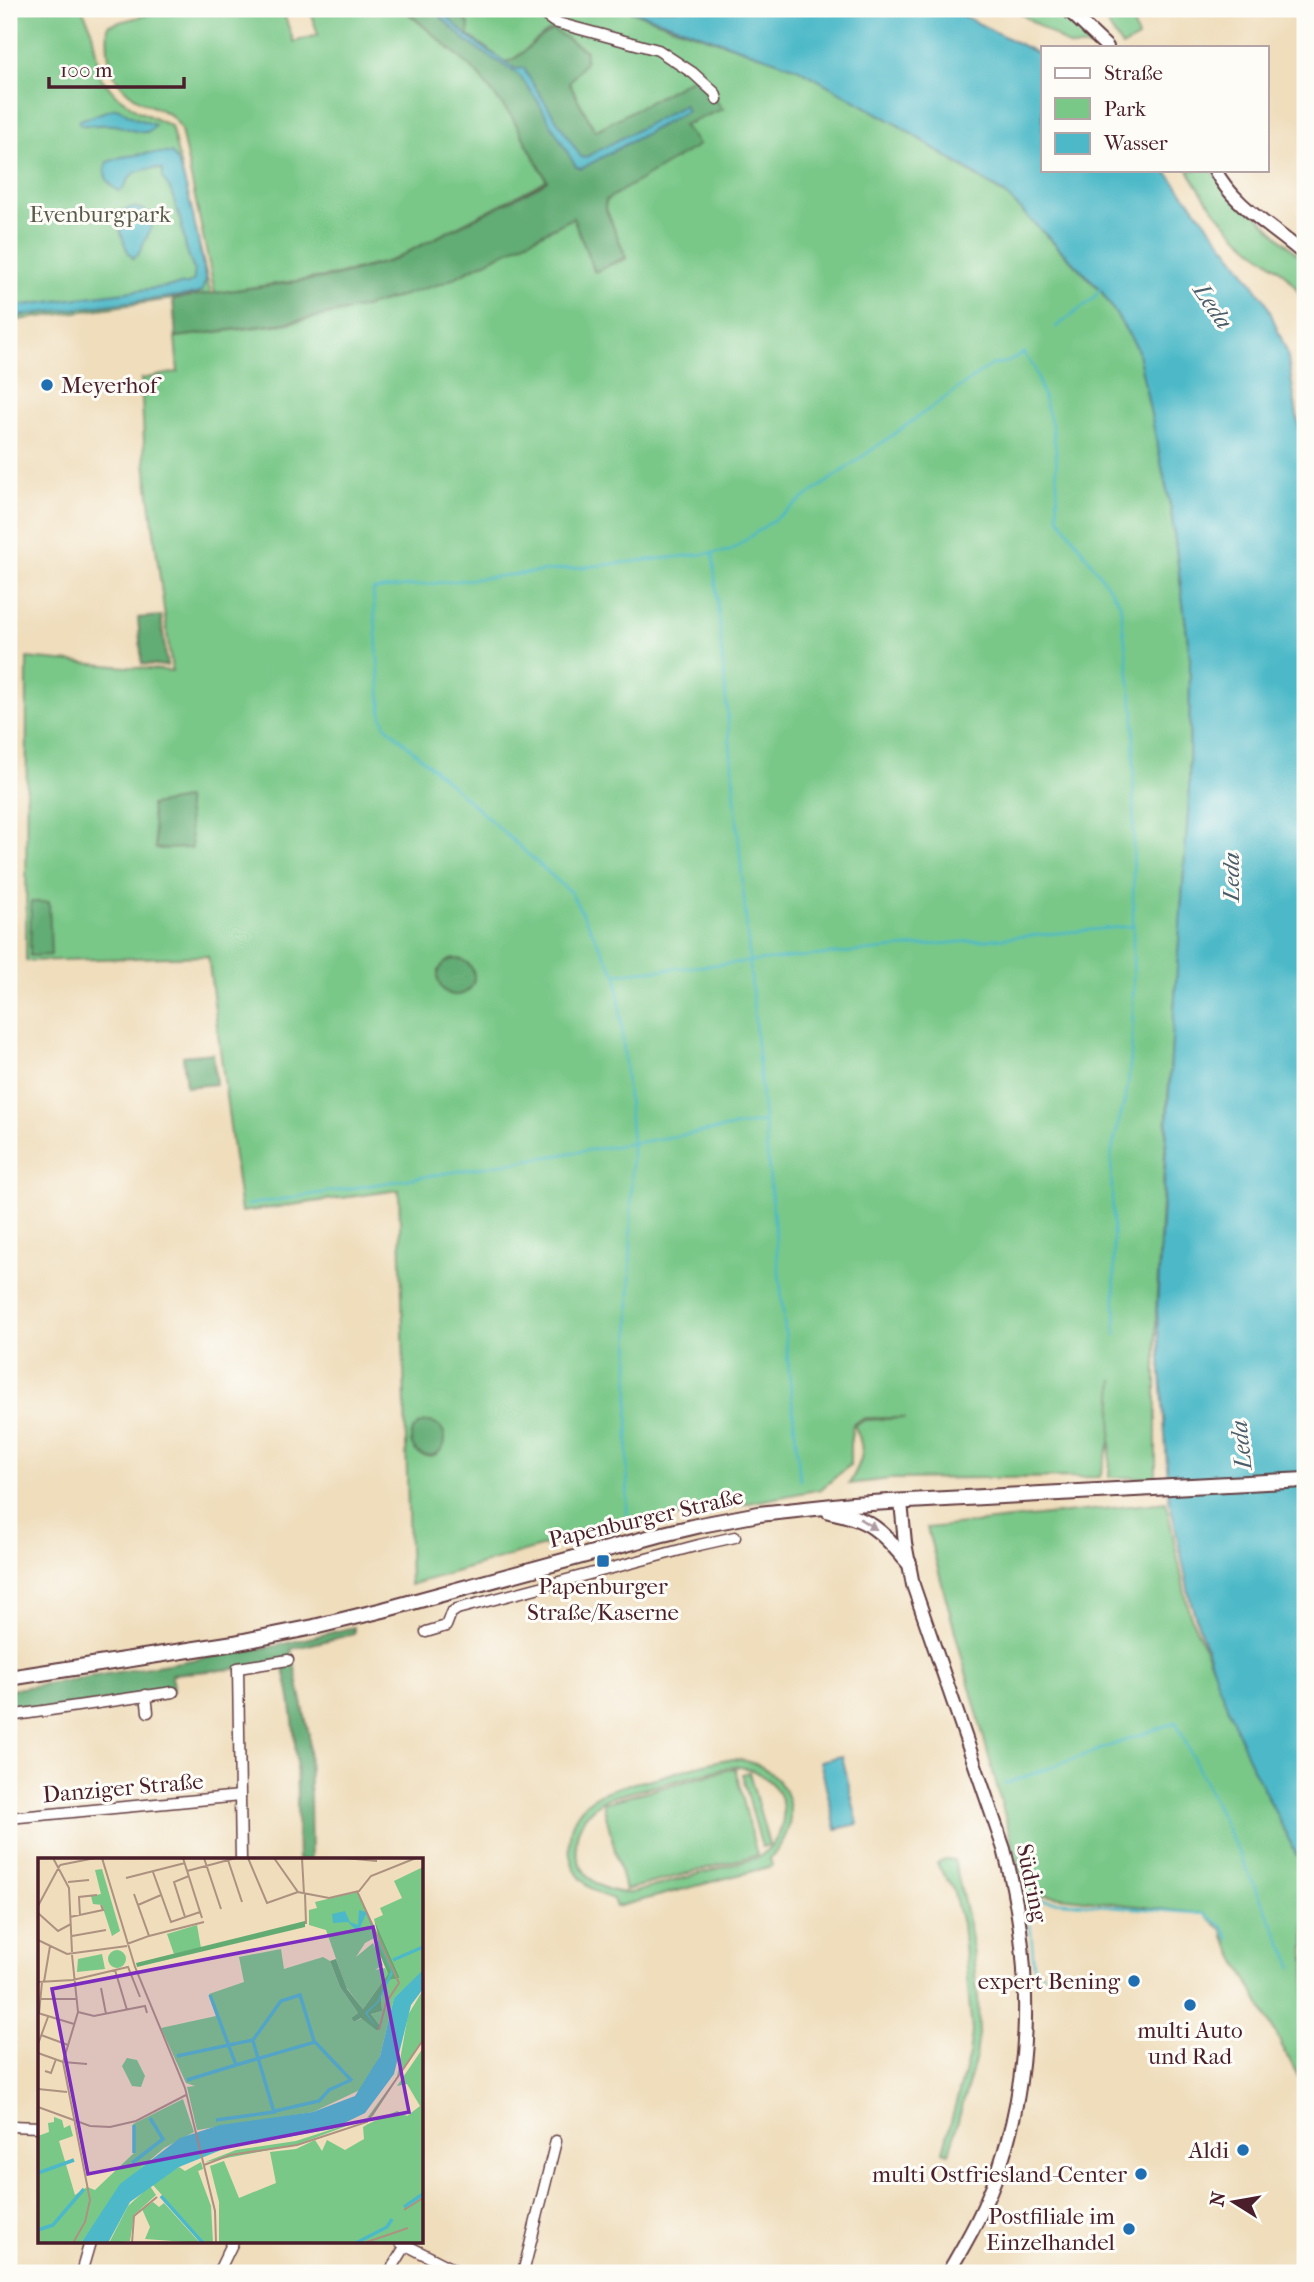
<svg xmlns="http://www.w3.org/2000/svg" width="1314" height="2282" viewBox="0 0 1314 2282" font-family="'IM FELL French Canon',serif">
  <style>
    .green { fill: #79c888; stroke: #62745a; stroke-width: 2; fill-rule: evenodd }
    .forest { fill: #62ac74; stroke: #566650; stroke-width: 2 }
    .water { fill: #4db9c8; stroke: #4c6c7a; stroke-width: 2 }
    .lines { fill: none; stroke-linecap: round; stroke-linejoin: round }
    .stream { stroke: #4db9c8; stroke-width: 2.5 }
    .street-casing { stroke: #633c41; stroke-width: 13 }
    .secondary-casing { stroke: #633c41; stroke-width: 16 }
    .primary-casing { stroke: #633c41; stroke-width: 18 }
    .street { stroke: #fff; stroke-width: 10 }
    .secondary { stroke: #fff; stroke-width: 12 }
    .primary { stroke: #fff; stroke-width: 14 }
    .oneway { fill: #ae9aa0 }
    .poi-dot { fill: #1f6fb2; stroke: #fdfcf7; stroke-width: 2.5 }
    .labels { text-anchor: middle; dominant-baseline: central; stroke-width: 6; stroke-linejoin: round; paint-order: stroke }
    .park-label { font-size: 23px; fill: #5a5a4c; stroke: #fdfcf7 }
    .poi-label { font-size: 23px; fill: #4a1f2b; stroke: #fdfcf7; text-anchor: end }
    .street-label { font-size: 23px; fill: #4a1f2b; stroke: #fdfcf7 }
    .water-label { font-size: 24px; font-style: italic; fill: #4b5d6a; stroke: #fdfcf7 }
    .inset-river { fill: none; stroke: #4db9c8; stroke-width: 3.5 }
    .inset-road { fill: none; stroke: #ad9181; stroke-width: 2 }
    .view { fill: #7b2cbf; fill-opacity: 0.15; stroke: #7b2cbf; stroke-width: 3.5 }
    .inset-edge { fill: none; stroke: #4a1f2b; stroke-width: 3.5 }
  </style>
  <rect width="100%" height="100%" fill="#fdfcf7"/>
  <filter id="ink" filterUnits="userSpaceOnUse"><feTurbulence type="fractalNoise" baseFrequency=".0143" numOctaves="2"/><feDisplacementMap in="SourceGraphic" scale="14" xChannelSelector="R" yChannelSelector="G"/><feConvolveMatrix kernelMatrix="1 2 1 2 8 2 1 2 1" color-interpolation-filters="sRGB"/></filter>
  <filter id="wash" filterUnits="userSpaceOnUse"><feTurbulence type="fractalNoise" baseFrequency=".00686" numOctaves="4" result="noise"/><feDisplacementMap in="SourceGraphic" scale="28" xChannelSelector="R" yChannelSelector="G"/><feGaussianBlur stdDeviation="1.57" result="paint"/><feColorMatrix in="noise" values="0 0 0 0 0 0 0 0 0 0 0 0 0 0 0 0 0 1.4 0 .05"/><feComposite in="paint" operator="in"/></filter>
  <g filter="url(#wash)">
    <rect width="100%" height="100%" fill="#efddbb"/>
    <!-- green -->
    <g class="green">
      <polygon points="9,9 82,9 91,27 101,78 115,94 138,111 171,126 211,294 9,321"/>
      <path d="M170,9H282L294,42L318,35L310,9H403L473,68L512,116L546,179L545,181L393,260L336,275L215,293L181,130C175,116 165,111 151,106C112,89 105,65 108,25Z"/>
      <path d="M452,9H626L671,26L792,65L896,124L1008,197L1100,290L1137,344L1171,510L1190,657L1189,799L1168,1098L1156,1311V1478L1109,1477L1114,1379L1111,1438L1100,1477L890,1479L849,1484C863,1460 867,1451 854,1425L865,1420L905,1418H865L853,1424L850,1445V1465L821,1489L575,1537L410,1585L399,1190L241,1212L208,956L26,961L27,658L172,671L145,463L141,379L178,372L175,337L284,324L364,307L444,282L573,217L594,271L626,259L605,206L607,199L683,126L721,109L695,78L595,131L569,83L585,62L586,51L553,30C534,37 521,60 505,62L468,35Z"/>
      <polygon points="1013,9 1060,9 1100,47 1070,47 1058,38"/>
      <polygon points="1098,9 1129,9 1138,38 1122,47"/>
      <path d="M1188,170H1210L1298,255L1305,264V322C1303,311 1303,299 1297,290C1286,271 1266,260 1249,246C1224,224 1204,199 1188,170Z"/>
      <polygon points="1166,1502 1189,1612 1239,1730 1305,1863 1305,2089 1223,1935 1224,1931 1204,1914 1043,1895 1030,1909 927,1528"/>
      <path d="M728,1759C785,1758 811,1818 770,1858L772,1866L616,1907L613,1899C594,1894 577,1880 571,1860C568,1850 569,1839 571,1828C582,1789 627,1785 660,1777C682,1770 705,1763 728,1759ZM734,1766C786,1771 801,1827 759,1857L631,1893C572,1895 555,1824 608,1798Z"/>
      <polygon points="735,1768 757,1855 625,1890 603,1803"/>
      <polygon points="749,1772 769,1845 762,1847 742,1774"/>
      <polygon points="945,1859 954,1860 969,1924 978,1998 979,2033 976,2057 949,2153 943,2151 969,2055 972,2032 962,1924 953,1889 937,1864"/>
    </g>
    <!-- forest -->
    <g class="forest">
      <path d="M404,9H452L469,24L468,36L505,62C523,59 533,37 553,30L586,51L585,62L569,83L595,131L695,77L723,109L683,125L699,145L606,200L605,207L626,257L595,272L573,218L446,282L365,307L285,323L176,337L173,299L336,276L390,261L541,185L547,180L512,117L474,70Z"/>
      <polygon points="161,616 167,666 142,664 138,618"/>
      <polygon points="186,799 192,848 156,849 151,805"/>
      <polygon points="31,902 49,902 51,955 30,956"/>
      <circle cx="456" cy="977" r="18"/>
      <polygon points="213,1053 216,1084 186,1087 183,1056"/>
      <circle cx="428" cy="1439" r="17"/>
      <path d="M354,1627V1634L291,1649L309,1735L311,1860H298C296,1795 300,1729 283,1665L172,1674L173,1692L9,1715V1690L276,1646Z"/>
    </g>
    <!-- water -->
    <g class="water">
      <polygon points="433,9 439,9 468,37 516,69 525,68 526,73 581,157 584,158 684,105 687,111 581,169 576,167 537,100 519,75 467,42"/>
      <polygon points="627,9 950,9 1033,51 1043,57 1043,170 1165,170 1236,260 1266,302 1287,352 1305,465 1305,1872 1247,1756 1217,1681 1191,1603 1169,1497 1157,1310 1172,1039 1189,799 1190,657 1171,510 1137,348 1100,289 1005,194 895,123 797,68"/>
      <path d="M117,108L135,118L155,125C147,141 127,126 113,125C104,124 94,126 84,125H81L79,122L81,119C93,118 104,110 117,108Z"/>
      <path d="M150,153H171C187,166 200,255 206,280L202,291L196,294L9,317V307L188,284L194,280V271L186,248L180,219L171,191L163,179V170C154,167 140,169 132,175C128,178 126,186 122,190L119,191C108,185 101,173 107,162L122,157Z"/>
      <path d="M133,207L144,210L152,217L151,228L138,255L133,258C125,251 116,222 120,212Z"/>
      <polygon points="842,1756 858,1824 836,1829 820,1761"/>
    </g>
    <g class="lines">
      <!-- stream -->
      <g class="stream">
        <polyline points="1056,327 1093,299 1100,289"/>
        <polyline points="1023,353 1034,367 1052,425 1056,451 1058,516 1120,603 1134,714 1133,926"/>
        <path d="M617,974L1133,926C1133,979 1135,1032 1128,1084C1124,1109 1114,1133 1111,1158L1116,1335"/>
        <polyline points="764,1122 800,1480"/>
        <polyline points="247,1205 764,1122 713,553 730,551 991,365 1008,362 1025,352"/>
        <polyline points="627,1514 632,1143 617,974 612,968 571,893 386,726 382,717 373,590 713,553"/>
        <polyline points="1005,1784 1176,1722 1293,1967"/>
        <polyline points="1043,1975 1034,1966 1029,1910 1039,1900 1204,1914 1222,1926 1229,1940"/>
      </g>
    </g>
  </g>
  <g filter="url(#ink)">
    <g class="lines">
      <!-- street casing -->
      <g class="street-casing">
        <g id="street">
          <polyline points="536,9 554,22 658,50 693,73 715,93 717,99"/>
          <polyline points="426,1632 446,1626 451,1613 457,1609 699,1545 735,1537"/>
          <polyline points="146,1695 148,1712"/>
          <polyline points="9,1716 173,1692"/>
          <polyline points="9,1818 240,1796"/>
          <polyline points="241,1860 238,1668 288,1660"/>
          <polyline points="9,2126 40,2127"/>
          <polyline points="400,2242 461,2273"/>
          <polyline points="81,2273 90,2242"/>
          <polyline points="218,2273 233,2242"/>
          <polyline points="389,2273 406,2245"/>
          <polyline points="523,2273 556,2141"/>
        </g>
      </g>
      <!-- secondary casing -->
      <g class="secondary-casing">
        <g id="secondary">
          <polyline points="1067,9 1107,47"/>
          <path d="M1215,170C1234,207 1275,228 1305,255"/>
          <path d="M901,1502L905,1543L913,1585L1004,1849C1035,1965 1035,2096 983,2208C973,2231 960,2252 948,2273"/>
        </g>
      </g>
      <!-- primary casing -->
      <g class="primary-casing">
        <g id="primary">
          <path d="M829,1511C873,1520 880,1530 909,1563"/>
          <polyline points="9,1678 234,1643 314,1627 383,1610 659,1535 701,1525 759,1514 852,1504 1305,1480"/>
        </g>
      </g>
      <!-- street -->
      <use href="#street" class="street"/>
      <!-- secondary -->
      <use href="#secondary" class="secondary"/>
      <!-- primary -->
      <use href="#primary" class="primary"/>
    </g>
    <!-- one-way arrows -->
    <defs><path id="oneway-solid" d="M-6-.8H1V-3.2L6.5 0L1 3.2V.8H-6Z" transform="scale(1.75)"/></defs>
    <use class="oneway" href="#oneway-solid" transform="translate(868 1524) rotate(32)"/>
  </g>
  <!-- markers -->
  <g class="poi-dot">
    <circle cx="47" cy="385" r="7"/>
    <rect x="596" y="1554" width="14" height="14" rx="3.5"/>
    <circle cx="1134" cy="1981" r="7"/>
    <circle cx="1190" cy="2005" r="7"/>
    <circle cx="1243" cy="2150" r="7"/>
    <circle cx="1141" cy="2174" r="7"/>
    <circle cx="1129" cy="2229" r="7"/>
  </g>
  <g class="labels">
    <!-- park labels -->
    <g class="park-label">
      <text x="100" y="214">Evenburgpark</text>
    </g>
    <!-- poi labels -->
    <g class="poi-label">
      <text x="61" y="385" text-anchor="start">Meyerhof</text>
      <text x="603" y="1586" text-anchor="middle">Papenburger<tspan x="603" dy="26">Straße/Kaserne</tspan></text>
      <text x="1120" y="1981">expert Bening</text>
      <text x="1190" y="2030" text-anchor="middle">multi Auto<tspan x="1190" dy="26">und Rad</tspan></text>
      <text x="1229" y="2150">Aldi</text>
      <text x="1127" y="2174">multi Ostfriesland-Center</text>
      <text x="1115" y="2216">Postfiliale im<tspan x="1115" dy="26">Einzelhandel</tspan></text>
    </g>
    <!-- street labels -->
    <g class="street-label">
      <text transform="translate(646 1518) rotate(-13)">Papenburger Straße</text>
      <text transform="translate(123 1788) rotate(-5)">Danziger Straße</text>
      <text transform="translate(1032 1883) rotate(78)">Südring</text>
    </g>
    <!-- water labels -->
    <g class="water-label">
      <text transform="translate(1213 306) rotate(56)">Leda</text>
      <text transform="translate(1231 877) rotate(-90)">Leda</text>
      <text transform="translate(1241 1445) rotate(-96)">Leda</text>
    </g>
  </g>
  <!-- overview -->
  <g transform="translate(38 1858)">
    <rect width="385" height="385" fill="#efddbb"/>
    <path d="M385,9V113L356,140L342,198L324,231L275,254L159,272L149,229L157,228L148,225L123,170L178,158L171,136L206,124L201,99L243,91L246,111L285,99L292,103L302,129L320,155L313,160L316,164L324,160L339,173L343,169L333,156L344,153L343,136L352,122L362,120L336,61L345,57L342,50L364,40L356,23ZM64,11L82,73L74,78L64,47L55,46L53,38L63,36L57,12ZM319,34L340,78L327,85L318,99L335,85L345,107L337,112L347,110L350,116L325,151L308,129L288,72L271,67V52L279,50L277,44ZM159,67L163,90L136,96L129,76ZM70 101a9 9 0 1 1 18 0a9 9 0 1 1-18 0ZM64,96L67,111L39,114L40,101ZM385,132V181L335,258L258,287L167,304L198,292L258,283L329,260L359,219L370,157ZM385,190V385H181V344L172,308L186,303L201,340L238,325L232,294L258,291L277,282L284,293L289,282L307,292L326,281L325,269L330,266L359,253L369,258L382,248L369,226L359,228ZM89,200L99,202L107,218L103,229L94,228L84,208ZM145,241L156,274L126,290L82,328L43,385H0V278L11,274L10,265L16,264V259L24,262L26,270L32,267L35,278L21,283L37,337L49,329L57,332L97,294L95,266ZM163,304L165,311L160,313L173,348L175,385H167L114,326L141,309L147,313ZM112,328L118,337L96,357L92,383L71,385L90,348ZM115,344L121,349L126,345L162,385L107,381L112,369L104,351Z" fill="#79c888"/>
    <path d="M336,61L362,120L352,122L343,136L344,153L333,156L343,169L339,173L323,160L316,164L313,160L320,155L302,129L292,103L298,101L309,131L325,151L350,116L337,85L341,81ZM267,63V69L99,109L98,105Z" fill="#62ac74"/>
    <path d="M321,52L328,54L355,115L340,145L329,155L338,169L327,155L339,144L353,113L328,56L320,74L310,64L295,65L294,56L307,53L312,64L320,67ZM385,112V131L373,147L356,216L327,255L294,271L188,290L141,309L92,344L70,385H43L82,326L142,280L182,267L275,254L317,238L342,198L356,140Z" fill="#4db9c8"/>
    <path class="inset-river" d="M355,102L385,89M172,137L198,207L277,184L314,223M139,198L215,182L243,143L262,137L276,183M149,222L198,207M237,253L281,243L291,232L313,222M178,262L236,254L215,183M96,295V267M94,305L125,281L112,260M0,315L36,302M123,338L165,385M366,349L385,336M0,372L15,367L46,331M318,385L349,369L354,361"/>
    <path class="inset-road" d="M15,0L31,30L34,94M64,0L97,109L147,230L177,353L178,385M145,0L164,60M166,0L183,51M210,0L229,45L260,34M236,0L260,34L291,40L321,33L333,18L378,0M264,0L266,36M306,0L339,3M190,2L204,44M22,7L57,0M149,13L198,0M115,14L133,64L162,54M88,20L147,5M30,24L51,22M319,33L361,125L348,145L341,172M267,36L268,66M100,47L123,37M0,48L22,7M0,55L20,73L33,66M42,58L41,39L59,37M32,59L65,52L63,47M147,59L136,24L151,18M34,78L68,72M111,78L166,64M0,82L29,96L89,88M89,86L111,78L96,36M34,97L40,154L25,204L52,342L47,364L35,385M77,112L89,152M0,124L35,122L90,109L102,139M6,124L12,88M63,130L68,156M3,141H38M40,154L56,158L107,148L109,155M0,155L36,166M1,156L4,124M3,177L30,187M0,186L10,159M0,195L25,204L49,206M7,213L13,215L18,201M0,231L29,234M0,249L52,268L72,269L98,263L148,237M166,307L192,297L259,287L329,264L385,182M366,352L385,340M94,385L96,358L119,339M326,385L370,370"/>
    <path class="view" d="M335,69L371,254L50,316L14,131Z"/>
    <rect width="385" height="385" class="inset-edge"/>
  </g>
  <!-- margin -->
  <rect width="1314" height="2282" fill="none" stroke="#fdfcf7" stroke-width="35"/>
  <!-- legend -->
  <rect x="1041" y="46" width="228" height="126" fill="#fdfcf7" stroke="#b5a4a5" stroke-width="2"/>
  <rect x="1055" y="68" width="35" height="10" fill="#ffffff" stroke="#b5a4a5" stroke-width="2"/>
  <text x="1104" y="80" font-size="21" fill="#4a1f2b">Straße</text>
  <rect x="1055" y="98" width="35" height="21" fill="#79c888" stroke="#b5a4a5" stroke-width="2"/>
  <text x="1104" y="116" font-size="21" fill="#4a1f2b">Park</text>
  <rect x="1055" y="133" width="35" height="21" fill="#4db9c8" stroke="#b5a4a5" stroke-width="2"/>
  <text x="1104" y="150" font-size="21" fill="#4a1f2b">Wasser</text>
  <!-- north arrow -->
  <g transform="translate(1234 2202) rotate(281)" stroke="#fdfcf7" stroke-width="5" paint-order="stroke">
  <path d="M0-5L12 26L0 18L-12 26Z" fill="#4a1f2b"/>
  <text y="-10" font-size="19" font-weight="bold" text-anchor="middle" fill="#4a1f2b">N</text>
  </g>
  <!-- scale -->
  <path d="M49 77v10h135v-10" fill="none" stroke="#4a1f2b" stroke-width="3.5"/>
  <text x="60" y="77" font-size="21" fill="#4a1f2b" stroke="#fdfcf7" stroke-width="5" paint-order="stroke">100 m</text>
</svg>
